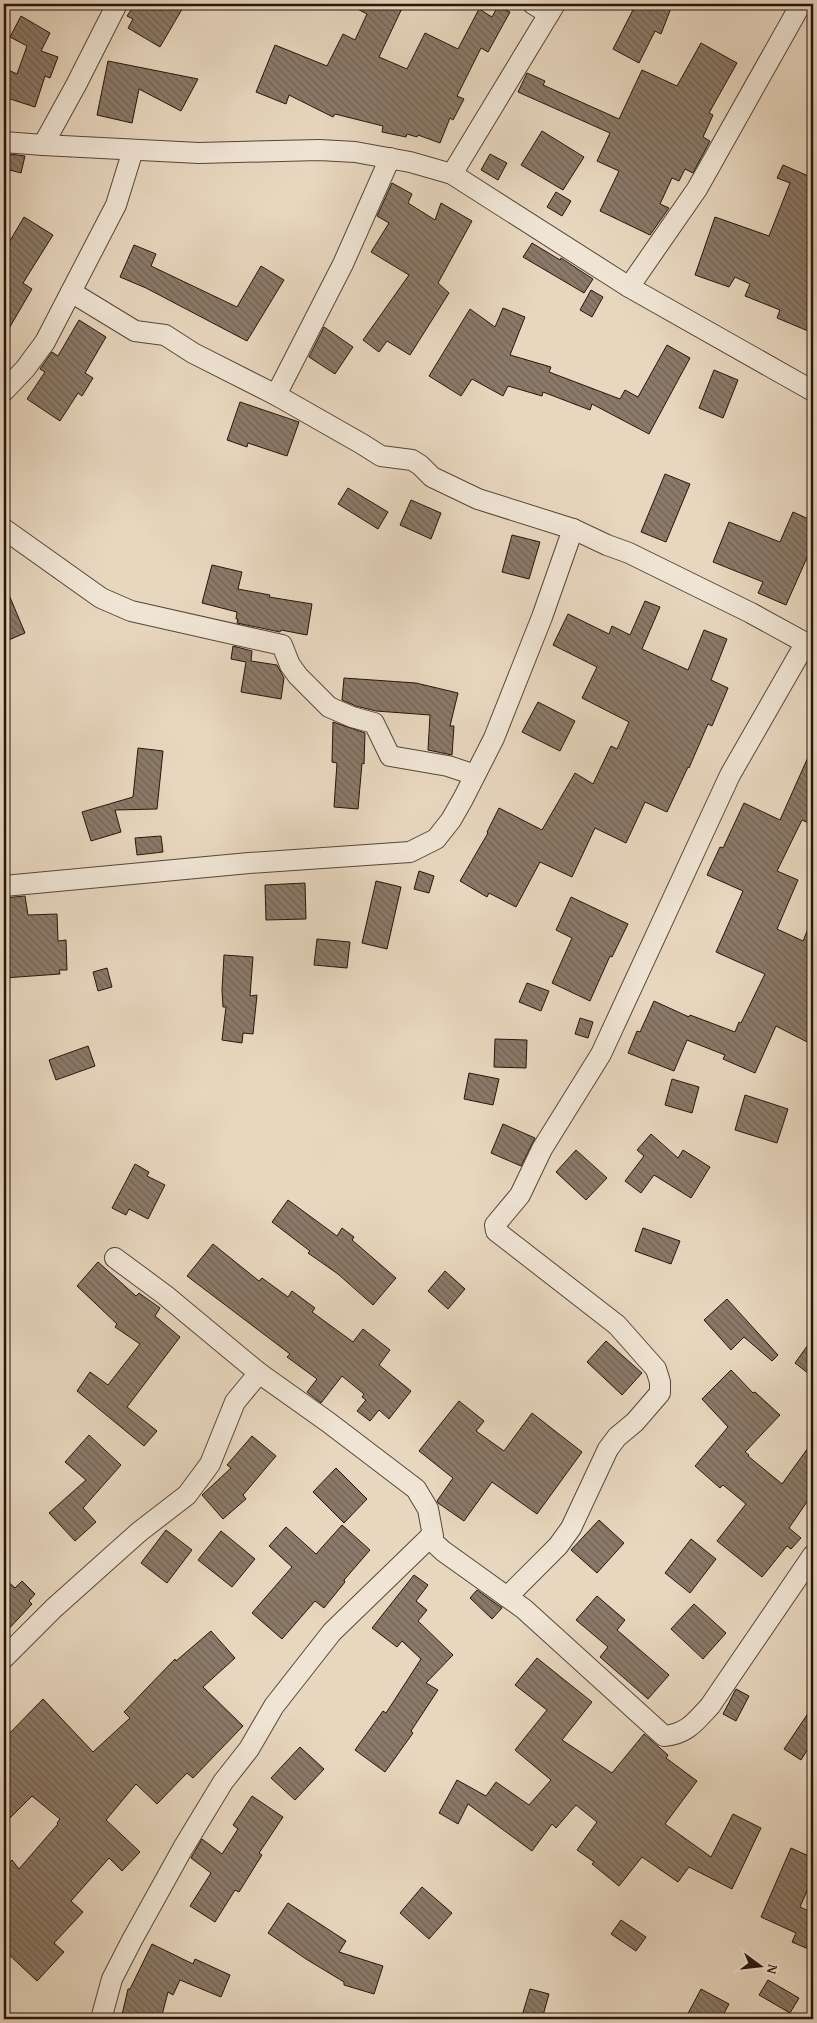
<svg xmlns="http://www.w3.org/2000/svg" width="817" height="2023" viewBox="0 0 817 2023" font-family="'Gentium Book Plus',serif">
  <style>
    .building { fill: url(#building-back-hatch); stroke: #26150c }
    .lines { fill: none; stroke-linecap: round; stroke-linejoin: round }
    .minor-casing { stroke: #564639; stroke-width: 22 }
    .minor { stroke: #f0e5d5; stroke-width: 20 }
  </style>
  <defs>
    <pattern id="building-back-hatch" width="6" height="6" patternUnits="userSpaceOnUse" patternTransform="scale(1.25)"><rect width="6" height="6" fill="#8b7a69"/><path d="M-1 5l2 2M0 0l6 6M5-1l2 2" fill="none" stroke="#716355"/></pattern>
  </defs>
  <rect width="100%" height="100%" fill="#e8d7bf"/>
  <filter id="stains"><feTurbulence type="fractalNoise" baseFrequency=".004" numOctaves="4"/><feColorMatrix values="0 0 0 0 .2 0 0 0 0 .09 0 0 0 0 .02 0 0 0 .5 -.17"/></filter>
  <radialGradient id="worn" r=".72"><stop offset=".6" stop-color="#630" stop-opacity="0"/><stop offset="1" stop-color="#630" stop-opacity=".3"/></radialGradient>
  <!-- building -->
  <g class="building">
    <polygon points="135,4 185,4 160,47 128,28 133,19 127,16"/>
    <polygon points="348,4 404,4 379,57 407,69 425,33 458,49 479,9 492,17 498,6 510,12 488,52 481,48 457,96 464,99 453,120 450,118 440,143 418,135 417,137 407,134 406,137 382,132 383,126 335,114 333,117 289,95 286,104 256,92 275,45 327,66 343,34 355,40 367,14"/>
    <polygon points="636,4 662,4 671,8 661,34 655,31 639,63 613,49"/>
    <polygon points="21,16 50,33 41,51 58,57 50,78 45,76 35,107 4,97 4,68 17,74 27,46 10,37"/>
    <polygon points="701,43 737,63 709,113 713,115 703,137 710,141 693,173 685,169 679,181 672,178 660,204 669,208 650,235 600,211 619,171 597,161 610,133 518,92 527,73 545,81 543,85 619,119 642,70 677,86"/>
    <polygon points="108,61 198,79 181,111 139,89 132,123 97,115"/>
    <polygon points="542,131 584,157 563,190 521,165"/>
    <polygon points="9,154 25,156 21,173 6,169"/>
    <polygon points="490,154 507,163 498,180 481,170"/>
    <polygon points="783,165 813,178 813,333 777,318 780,310 745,296 750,284 735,277 729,287 695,275 715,217 769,236 790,183 777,178"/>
    <polygon points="392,183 412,194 408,203 435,220 441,203 472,221 438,283 449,293 410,355 387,341 379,352 363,340 409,275 371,252 389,223 377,216"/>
    <polygon points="556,192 571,201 562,216 547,207"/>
    <polygon points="24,217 53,235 23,283 32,289 4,337 4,251"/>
    <polygon points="532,243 560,260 561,258 593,279 584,293 523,257"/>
    <polygon points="134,245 156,254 151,266 237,307 261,266 284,280 247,341 146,288 120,277"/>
    <polygon points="591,290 603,297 592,317 580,310"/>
    <polygon points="503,308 525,317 510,355 551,367 549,372 620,399 625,390 638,397 667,345 690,358 649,434 592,404 590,410 543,392 542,396 508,386 503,396 472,379 461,396 429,376 470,309 495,327"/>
    <polygon points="79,320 106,337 85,373 93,378 82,396 78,393 60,421 27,399 45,372 40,369 52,352 58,356"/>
    <polygon points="324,327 353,347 335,374 309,357"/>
    <polygon points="714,370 738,380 723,418 699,408"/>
    <polygon points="240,402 299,422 287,456 248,443 247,447 227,440"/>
    <polygon points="665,474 690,484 666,542 641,532"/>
    <polygon points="348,488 388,512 378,529 338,504"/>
    <polygon points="411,500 441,513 431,539 400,525"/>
    <polygon points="793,512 813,521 813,544 786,605 758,593 763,582 713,562 729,522 780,542"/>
    <polygon points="512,535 540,542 529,579 502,572"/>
    <polygon points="212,565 242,572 238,589 270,595 269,597 312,604 307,635 281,630 280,632 237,623 238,619 236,619 237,612 202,603"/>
    <polygon points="4,583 25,633 4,642"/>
    <polygon points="645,601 660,607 642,649 688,670 704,630 727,639 711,680 728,688 712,726 708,724 689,768 688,767 667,812 645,802 626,843 595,828 572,877 540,862 516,907 489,893 487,897 460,881 488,833 487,832 499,808 542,830 575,773 593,784 611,746 617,749 629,722 582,698 597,667 553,645 568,614 609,634 612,626 630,635"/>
    <polygon points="233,646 252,651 251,661 277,665 284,678 281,699 241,692 246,662 231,659"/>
    <polygon points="344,678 416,683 458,693 450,726 454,726 452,755 428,750 430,715 376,711 356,706 342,700"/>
    <polygon points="538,702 575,721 560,751 522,732"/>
    <polygon points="333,722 365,733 364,764 362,763 358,809 334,807 337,763 332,762"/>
    <polygon points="813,746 813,825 802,820 777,871 798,880 777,929 803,941 813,917 813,1045 776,1026 755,1073 723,1059 725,1055 687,1040 674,1071 628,1053 637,1031 640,1032 654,1001 689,1017 690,1015 735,1032 739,1022 741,1023 765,974 716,952 743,891 707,875 720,847 723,848 744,803 780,820"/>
    <polygon points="138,748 163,751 157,809 115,810 121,832 91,841 82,812 133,797"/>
    <polygon points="161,836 163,852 137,855 135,838"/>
    <polygon points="419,871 434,876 429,893 414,889"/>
    <polygon points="376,881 401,887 387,949 362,943"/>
    <polygon points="305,883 306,919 266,920 265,885"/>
    <polygon points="25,896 28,915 57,914 58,941 66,940 67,970 59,970 60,974 4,978 4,898"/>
    <polygon points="571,897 628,924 612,957 610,956 590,1001 552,983 572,938 556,930"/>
    <polygon points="317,939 350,942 347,968 314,965"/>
    <polygon points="224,955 253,957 250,996 257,995 253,1034 243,1033 242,1043 222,1040 226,1007 223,1007 222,990"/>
    <polygon points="107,968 112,987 98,991 93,972"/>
    <polygon points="527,983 549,991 541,1011 519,1002"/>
    <polygon points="580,1018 593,1022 588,1038 575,1034"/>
    <polygon points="495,1039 527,1040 526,1068 494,1067"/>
    <polygon points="88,1046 95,1066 56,1080 49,1060"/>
    <polygon points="469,1073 499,1079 493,1105 464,1099"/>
    <polygon points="672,1079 699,1087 692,1113 665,1105"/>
    <polygon points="745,1095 788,1109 777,1143 735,1130"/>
    <polygon points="503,1124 535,1138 521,1166 491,1153"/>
    <polygon points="651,1134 678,1158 683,1150 710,1167 691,1198 654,1175 641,1193 625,1181 644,1156 637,1150"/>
    <polygon points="576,1150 607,1178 586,1200 556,1172"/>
    <polygon points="135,1164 149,1172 147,1176 165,1185 148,1219 129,1209 126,1215 112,1208"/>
    <polygon points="288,1200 337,1236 342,1228 354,1237 352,1240 396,1278 373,1305 338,1274 308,1253 310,1251 272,1222"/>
    <polygon points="643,1228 680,1241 671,1264 635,1251"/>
    <polygon points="213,1244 259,1281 262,1278 288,1297 292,1291 315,1308 312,1312 353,1342 363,1329 390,1350 379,1365 411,1391 389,1419 379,1410 370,1421 357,1411 366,1400 362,1397 364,1394 342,1376 321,1403 307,1392 317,1379 287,1357 290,1354 187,1276"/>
    <polygon points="98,1262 136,1296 139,1293 160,1308 155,1316 180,1337 127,1407 157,1431 144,1446 77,1391 90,1372 108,1385 140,1344 115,1327 117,1324 77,1286"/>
    <polygon points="445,1271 465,1289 448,1309 428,1291"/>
    <polygon points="727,1299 778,1355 772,1361 744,1337 731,1350 704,1320"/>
    <polygon points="813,1338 813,1377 795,1363"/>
    <polygon points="606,1341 642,1373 622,1395 587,1362"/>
    <polygon points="731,1370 753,1393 755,1392 780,1415 745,1452 749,1455 748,1456 782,1484 813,1441 813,1493 789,1528 801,1538 791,1549 787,1546 762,1577 717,1541 746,1504 723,1485 720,1488 695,1466 728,1427 702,1399"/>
    <polygon points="459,1401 484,1421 476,1431 504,1451 532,1413 582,1452 537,1514 492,1482 464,1521 438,1503 437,1501 453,1478 419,1451"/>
    <polygon points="89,1435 121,1465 83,1508 96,1522 75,1541 49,1513 86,1480 65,1462"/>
    <polygon points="252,1436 276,1456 243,1495 246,1499 223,1519 202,1495 231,1468 227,1465"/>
    <polygon points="336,1468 367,1499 344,1523 313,1492"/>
    <polygon points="599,1520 624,1543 597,1573 571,1550"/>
    <polygon points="342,1525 370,1550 344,1580 345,1582 324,1608 315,1601 282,1639 252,1613 292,1567 269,1546 286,1527 316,1554"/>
    <polygon points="166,1530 192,1550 167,1583 141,1563"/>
    <polygon points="221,1531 255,1559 232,1587 198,1560"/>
    <polygon points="691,1539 716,1559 690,1593 665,1573"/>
    <polygon points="414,1575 428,1585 416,1601 427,1610 418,1621 453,1655 426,1683 438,1690 411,1731 413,1733 385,1772 355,1750 383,1711 386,1713 421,1659 402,1641 397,1647 372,1628"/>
    <polygon points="4,1578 15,1588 22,1581 35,1594 29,1601 32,1604 4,1634"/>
    <polygon points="477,1590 502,1608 492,1619 470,1598"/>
    <polygon points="597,1596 625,1620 617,1630 669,1675 648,1699 600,1657 608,1647 576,1620"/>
    <polygon points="694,1604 726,1633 703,1659 671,1629"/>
    <polygon points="211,1631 235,1658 203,1687 243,1726 193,1778 187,1773 157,1804 136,1784 106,1820 140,1852 122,1871 109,1858 71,1901 83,1912 54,1943 64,1952 37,1981 4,1950 4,1867 12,1860 19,1869 58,1824 57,1823 60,1819 32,1796 4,1824 4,1739 43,1699 93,1752 130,1718 124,1712 145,1690 175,1659 176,1661"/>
    <polygon points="537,1658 592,1702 562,1740 612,1773 644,1734 668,1755 666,1758 697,1781 665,1824 711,1857 733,1814 761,1828 732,1889 689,1867 678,1882 642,1857 619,1886 592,1864 594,1862 577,1850 597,1822 576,1805 556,1828 552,1824 532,1851 468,1804 458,1824 439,1813 457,1780 486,1796 496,1782 529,1805 551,1780 515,1750 547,1710 515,1685"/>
    <polygon points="736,1689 749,1696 736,1721 723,1714"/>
    <polygon points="813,1706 813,1741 801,1760 784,1749"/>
    <polygon points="300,1747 324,1769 295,1800 271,1778"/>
    <polygon points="252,1796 283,1817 259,1853 262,1855 239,1892 235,1890 215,1922 190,1906 211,1873 191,1858 202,1839 222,1854 238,1829 233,1825"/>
    <polygon points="791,1848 813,1858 813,1877 800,1907 813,1913 813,1951 792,1942 796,1933 761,1917"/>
    <polygon points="422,1887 452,1913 429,1939 400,1913"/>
    <polygon points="288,1903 346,1941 339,1952 383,1966 374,1994 344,1985 344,1982 306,1959 268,1933"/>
    <polygon points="621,1920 646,1937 636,1951 611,1934"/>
    <polygon points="152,1944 193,1964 195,1959 230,1975 221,1997 180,1980 173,1995 168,1992 161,2019 121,2019 128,1989 130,1989"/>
    <polygon points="768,1980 799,1998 790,2013 759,1995"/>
    <polygon points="530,1989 549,1994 542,2019 521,2019"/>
    <polygon points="701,1989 729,2004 721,2019 685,2019"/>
  </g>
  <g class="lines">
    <!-- minor casing -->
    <g class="minor-casing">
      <g id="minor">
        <polyline points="533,4 549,14"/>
        <polyline points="4,142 43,145 199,153 319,150 355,152 410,162 452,174 629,287 813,391"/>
        <polyline points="43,145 76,85 117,4"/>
        <polyline points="452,174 555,4"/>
        <polyline points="629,287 697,189 801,4"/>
        <polyline points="71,292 135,331 165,335 193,353 276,395 362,444 381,456 412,460 420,465 432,477 478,499 573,529 607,545 629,553 751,613 813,647"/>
        <polyline points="4,391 25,369 45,342 116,205 133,150"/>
        <polyline points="276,395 343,264 390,158"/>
        <polyline points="4,529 101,598 131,611 282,645 290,665 298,676 329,707 352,717 374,723 390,756 448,766 475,775"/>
        <polyline points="4,886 249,863 410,852 436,839 451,820 463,799 494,738 542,617 573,529"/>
        <path d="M115,1258L165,1295L259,1373L328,1422L416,1489L428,1509L433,1536L429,1538L443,1551L524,1609L664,1736C687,1734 695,1722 710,1706L813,1555"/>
        <polyline points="507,1597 558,1546 571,1528 608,1449 617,1437 635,1422 660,1393 660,1382 656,1369 617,1325 496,1231 495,1225 520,1195 542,1149 601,1054 730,775 805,644"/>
        <polyline points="4,1658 54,1608 139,1532 187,1495 210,1464 235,1402 259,1373"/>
        <polyline points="101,2019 112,1979 132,1940 183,1848 223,1782 249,1749 274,1706 332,1632 429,1538"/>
      </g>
    </g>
    <!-- minor -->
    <use href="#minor" class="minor"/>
  </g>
  <!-- margin -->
  <rect width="817" height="2023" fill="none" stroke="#e8d7bf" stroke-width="20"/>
  <rect x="5" y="5" width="807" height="2013" fill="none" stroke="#26150c" stroke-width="2.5"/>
  <rect x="10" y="10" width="797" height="2003" fill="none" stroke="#26150c"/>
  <!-- north arrow -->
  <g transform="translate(760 1966) rotate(105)" stroke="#f0e5d5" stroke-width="4" paint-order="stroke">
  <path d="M0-4L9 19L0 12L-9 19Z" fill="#26150c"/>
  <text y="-8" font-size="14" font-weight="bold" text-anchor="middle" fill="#26150c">N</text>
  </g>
  <rect width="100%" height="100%" filter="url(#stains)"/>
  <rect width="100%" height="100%" fill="url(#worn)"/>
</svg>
